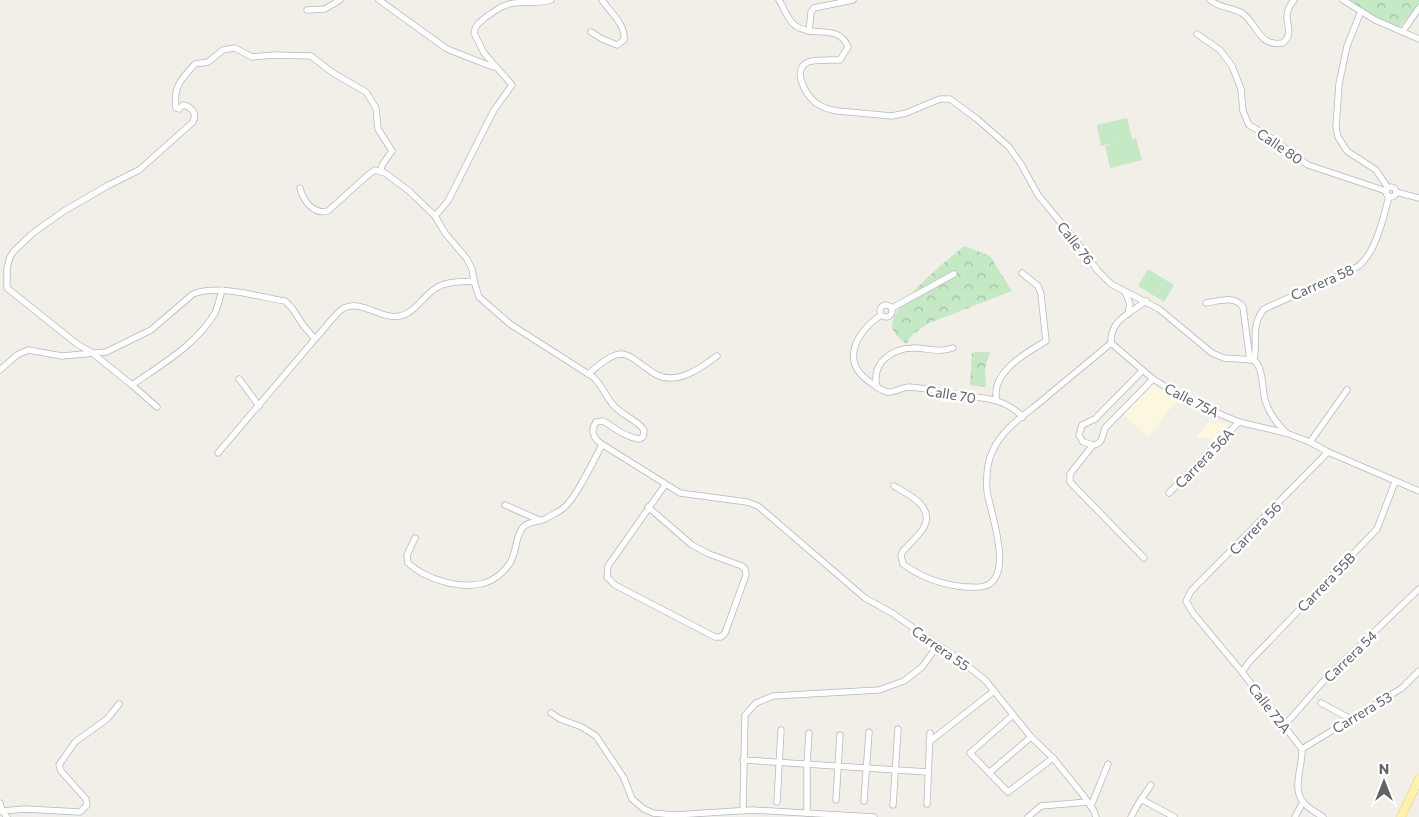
<svg xmlns="http://www.w3.org/2000/svg" width="1419" height="817" viewBox="0 0 1419 817" font-family="Commissioner,sans-serif">
  <style>
    .commercial { fill: #fef7e0 }
    .forest { fill: url(#forest-crowns) }
    .pitch { fill: #c5e8c5 }
    .lines { fill: none; stroke-linecap: round; stroke-linejoin: round }
    .minor-casing { stroke: #b5b8bc; stroke-width: 7 }
    .major-casing { stroke: #f2c960; stroke-width: 9 }
    .minor { stroke: #fff; stroke-width: 5.5 }
    .major { stroke: #fff2af; stroke-width: 8 }
    .labels { text-anchor: middle; dominant-baseline: central; stroke-width: 5; stroke-linejoin: round; paint-order: stroke }
    .street-label { font-size: 14px; fill: #5f6368; stroke: #fff }
  </style>
  <defs>
    <pattern id="forest-crowns" width="20" height="18" patternUnits="userSpaceOnUse" patternTransform="scale(1.25)"><rect width="20" height="18" fill="#c5e8c5"/><path d="M2 6a3 3 0 1 1 6 0M12 15a3 3 0 1 1 6 0" fill="none" stroke="#a3c0a4"/></pattern>
  </defs>
  <rect width="100%" height="100%" fill="#f1efe8"/>
  <!-- commercial -->
  <g class="commercial">
    <polygon points="1153,384 1178,399 1148,437 1123,414"/>
    <polygon points="1210,420 1228,424 1216,439 1196,437"/>
  </g>
  <!-- forest -->
  <g class="forest">
    <polygon points="1351,0 1419,0 1419,5 1399,28 1375,19 1350,1"/>
    <path d="M964,246L990,256L1012,291L929,323L913,334L906,344C903,340 895,335 893,330C883,311 951,257 964,246Z"/>
    <polygon points="976,352 990,352 985,368 986,387 970,385 972,353"/>
  </g>
  <!-- pitch -->
  <g class="pitch">
    <polygon points="1127,118 1132,139 1136,138 1142,160 1110,168 1105,146 1118,142 1101,146 1097,125"/>
    <polygon points="1148,269 1174,285 1164,302 1138,286"/>
  </g>
  <g class="lines">
    <!-- minor casing -->
    <g class="minor-casing">
      <g id="minor">
        <polyline points="379,0 447,49 493,67"/>
        <path d="M779,0C785,9 787,20 796,26C813,38 839,23 848,47L840,60C831,60 817,59 808,62C791,70 806,95 816,103C823,108 830,110 838,111L892,116L906,113L940,99H950L977,119L1009,147L1021,164L1038,195L1076,241L1098,271L1111,284L1159,309L1212,353L1224,358L1254,360"/>
        <path d="M1210,0C1219,8 1231,7 1242,13C1258,24 1258,47 1283,43C1293,34 1287,27 1287,16C1287,10 1290,5 1294,0"/>
        <polyline points="1343,0 1375,20 1419,39"/>
        <polyline points="307,10 325,9 340,0"/>
        <polyline points="1361,11 1347,46 1339,84 1336,127 1338,137 1347,151 1376,170 1388,188"/>
        <polyline points="809,31 811,12 814,8 853,0"/>
        <polyline points="1403,31 1419,8"/>
        <path d="M591,32L602,39L617,45L624,40C626,25 610,12 602,0"/>
        <polyline points="1197,34 1220,50 1232,66 1241,89 1243,111 1249,125 1273,139 1308,165 1386,191"/>
        <circle cx="1391" cy="192" r="5"/>
        <path d="M300,188C303,201 314,215 328,211L368,175L375,170L385,173L409,191L435,216L445,233L467,259L472,269L474,281"/>
        <polyline points="1396,192 1419,198"/>
        <path d="M435,216L448,201L494,110L512,85L484,53L474,33C475,25 480,22 486,17C495,11 503,4 515,3C527,1 538,4 551,0"/>
        <polyline points="1125,292 1130,304 1128,314"/>
        <path d="M1206,303C1219,301 1234,295 1243,307L1250,360"/>
        <circle cx="886" cy="311" r="6"/>
        <polyline points="892,308 954,274"/>
        <path d="M881,315C857,332 839,361 870,382C875,386 881,390 887,392C895,393 902,387 909,387C927,388 945,393 963,395C973,397 986,397 997,401C1006,404 1016,410 1023,417"/>
        <polyline points="1111,343 1153,379 1189,401 1239,422 1286,433 1310,442 1328,452 1419,491"/>
        <path d="M1111,343C1110,320 1129,314 1146,301"/>
        <path d="M1254,360C1258,340 1250,327 1264,309L1357,267C1375,255 1384,217 1389,196"/>
        <path d="M1254,360C1265,371 1261,390 1266,403C1270,415 1278,424 1286,433"/>
        <path d="M0,370L17,355L28,350L62,356L106,352L151,330L193,294C218,284 259,297 285,301L292,308L303,325L315,339C322,332 337,311 344,308C361,299 381,320 400,316C415,313 423,296 436,288C447,281 461,282 474,281L479,297L510,324L593,377C603,386 606,398 615,407C624,416 637,420 644,430L643,437L639,439C625,437 615,428 603,421L596,422C590,431 593,437 600,443L680,493L747,502L758,506L865,598L892,613L964,663L986,681L1031,737L1053,758L1083,795L1094,811L1096,817"/>
        <path d="M1142,371L1095,419L1082,425L1079,435L1083,442L1093,445C1103,444 1102,436 1105,428L1153,379"/>
        <path d="M588,374C597,367 609,355 621,354C627,354 633,358 638,362C644,366 651,372 657,375C678,385 701,368 717,356"/>
        <polyline points="239,379 243,384 259,406"/>
        <path d="M132,385C162,364 196,345 215,313C218,306 220,297 222,290"/>
        <path d="M877,387C871,363 892,348 914,348C928,348 939,353 953,348"/>
        <path d="M997,401C989,373 1026,353 1046,341L1041,294L1038,286L1022,273"/>
        <path d="M157,407L132,385L91,352L77,344L7,288V268L10,257L14,251L33,233L64,211L107,186L139,170L193,122C197,113 192,107 183,105L179,109L176,108C173,87 181,79 195,64L208,62L223,50L235,48L252,57L274,55L311,56L333,73L366,92L376,108L378,129L392,151L382,165L381,171"/>
        <polyline points="1310,442 1347,390"/>
        <polyline points="1093,445 1070,474 1070,482 1144,558"/>
        <polyline points="218,453 315,339"/>
        <path d="M894,486C907,494 935,506 924,527C920,535 909,544 903,551L901,555L903,564C922,578 942,585 966,587C972,587 979,588 985,586C1015,576 990,512 987,491C986,477 987,462 993,450C1003,428 1026,414 1044,399C1066,380 1089,362 1111,343"/>
        <polyline points="1169,493 1239,422"/>
        <polyline points="505,505 539,520"/>
        <polyline points="648,507 692,545 709,554 742,566 745,569 746,575 725,633 721,637 715,637 615,585 607,577 608,566 665,485"/>
        <path d="M415,538L407,555L408,563C425,579 461,590 484,583C495,580 504,572 510,563C517,552 515,536 523,527C529,521 538,522 545,519C550,516 556,513 561,510C575,501 593,461 602,445"/>
        <polyline points="1242,672 1249,662 1377,529 1395,482"/>
        <polyline points="1321,703 1351,719"/>
        <polyline points="551,713 560,719 582,727 596,736 624,778 632,799 644,809 653,813 674,815 752,810 874,817"/>
        <polyline points="1013,715 970,753 1008,792 1053,758"/>
        <polyline points="1284,726 1328,676 1419,589"/>
        <polyline points="929,742 994,691"/>
        <polyline points="1302,749 1402,688 1419,671"/>
        <polyline points="743,760 928,772"/>
        <polyline points="990,772 1031,737"/>
        <polyline points="1141,799 1174,817"/>
        <polyline points="836,800 840,735"/>
        <polyline points="864,801 869,732"/>
        <polyline points="777,802 781,730"/>
        <polyline points="0,803 2,811 7,817"/>
        <polyline points="927,804 930,733"/>
        <polyline points="893,805 898,729"/>
        <polyline points="1091,806 1108,764"/>
        <polyline points="2,811 25,809 80,812 87,805 86,799 61,771 59,765 75,742 107,719 119,704"/>
        <polyline points="743,811 745,715 756,703 773,696 879,690 904,681 922,667 938,645"/>
        <polyline points="807,813 807,764 809,733"/>
        <polyline points="1028,817 1041,806 1088,802"/>
        <polyline points="1131,817 1138,804 1151,785"/>
        <polyline points="1295,817 1303,802"/>
        <path d="M1323,817C1317,813 1309,809 1304,803C1291,790 1303,765 1302,749L1242,672L1193,613L1186,601L1191,591L1328,452"/>
      </g>
    </g>
    <!-- major casing -->
    <g class="major-casing">
      <polyline id="major" points="1401,817 1419,779"/>
    </g>
    <!-- minor -->
    <use href="#minor" class="minor"/>
    <!-- major -->
    <use href="#major" class="major"/>
  </g>
  <g class="labels">
    <!-- street labels -->
    <g class="street-label">
      <text transform="translate(1280 146) rotate(34)">Calle 80</text>
      <text transform="translate(1076 243) rotate(52)">Calle 76</text>
      <text transform="translate(1322 282) rotate(-24)">Carrera 58</text>
      <text transform="translate(951 394) rotate(9)">Calle 70</text>
      <text transform="translate(1192 400) rotate(27)">Calle 75A</text>
      <text transform="translate(1204 458) rotate(-46)">Carrera 56A</text>
      <text transform="translate(1255 528) rotate(-46)">Carrera 56</text>
      <text transform="translate(1326 582) rotate(-46)">Carrera 55B</text>
      <text transform="translate(941 648) rotate(35)">Carrera 55</text>
      <text transform="translate(1350 656) rotate(-44)">Carrera 54</text>
      <text transform="translate(1270 708) rotate(52)">Calle 72A</text>
      <text transform="translate(1362 712) rotate(-31)">Carrera 53</text>
    </g>
  </g>
  <!-- north arrow -->
  <g transform="translate(1384 782)" stroke="#ffffff" stroke-width="4" paint-order="stroke">
  <path d="M0-4L9 19L0 12L-9 19Z" fill="#5f6368"/>
  <text y="-8" font-size="14" font-weight="bold" text-anchor="middle" fill="#5f6368">N</text>
  </g>
</svg>
